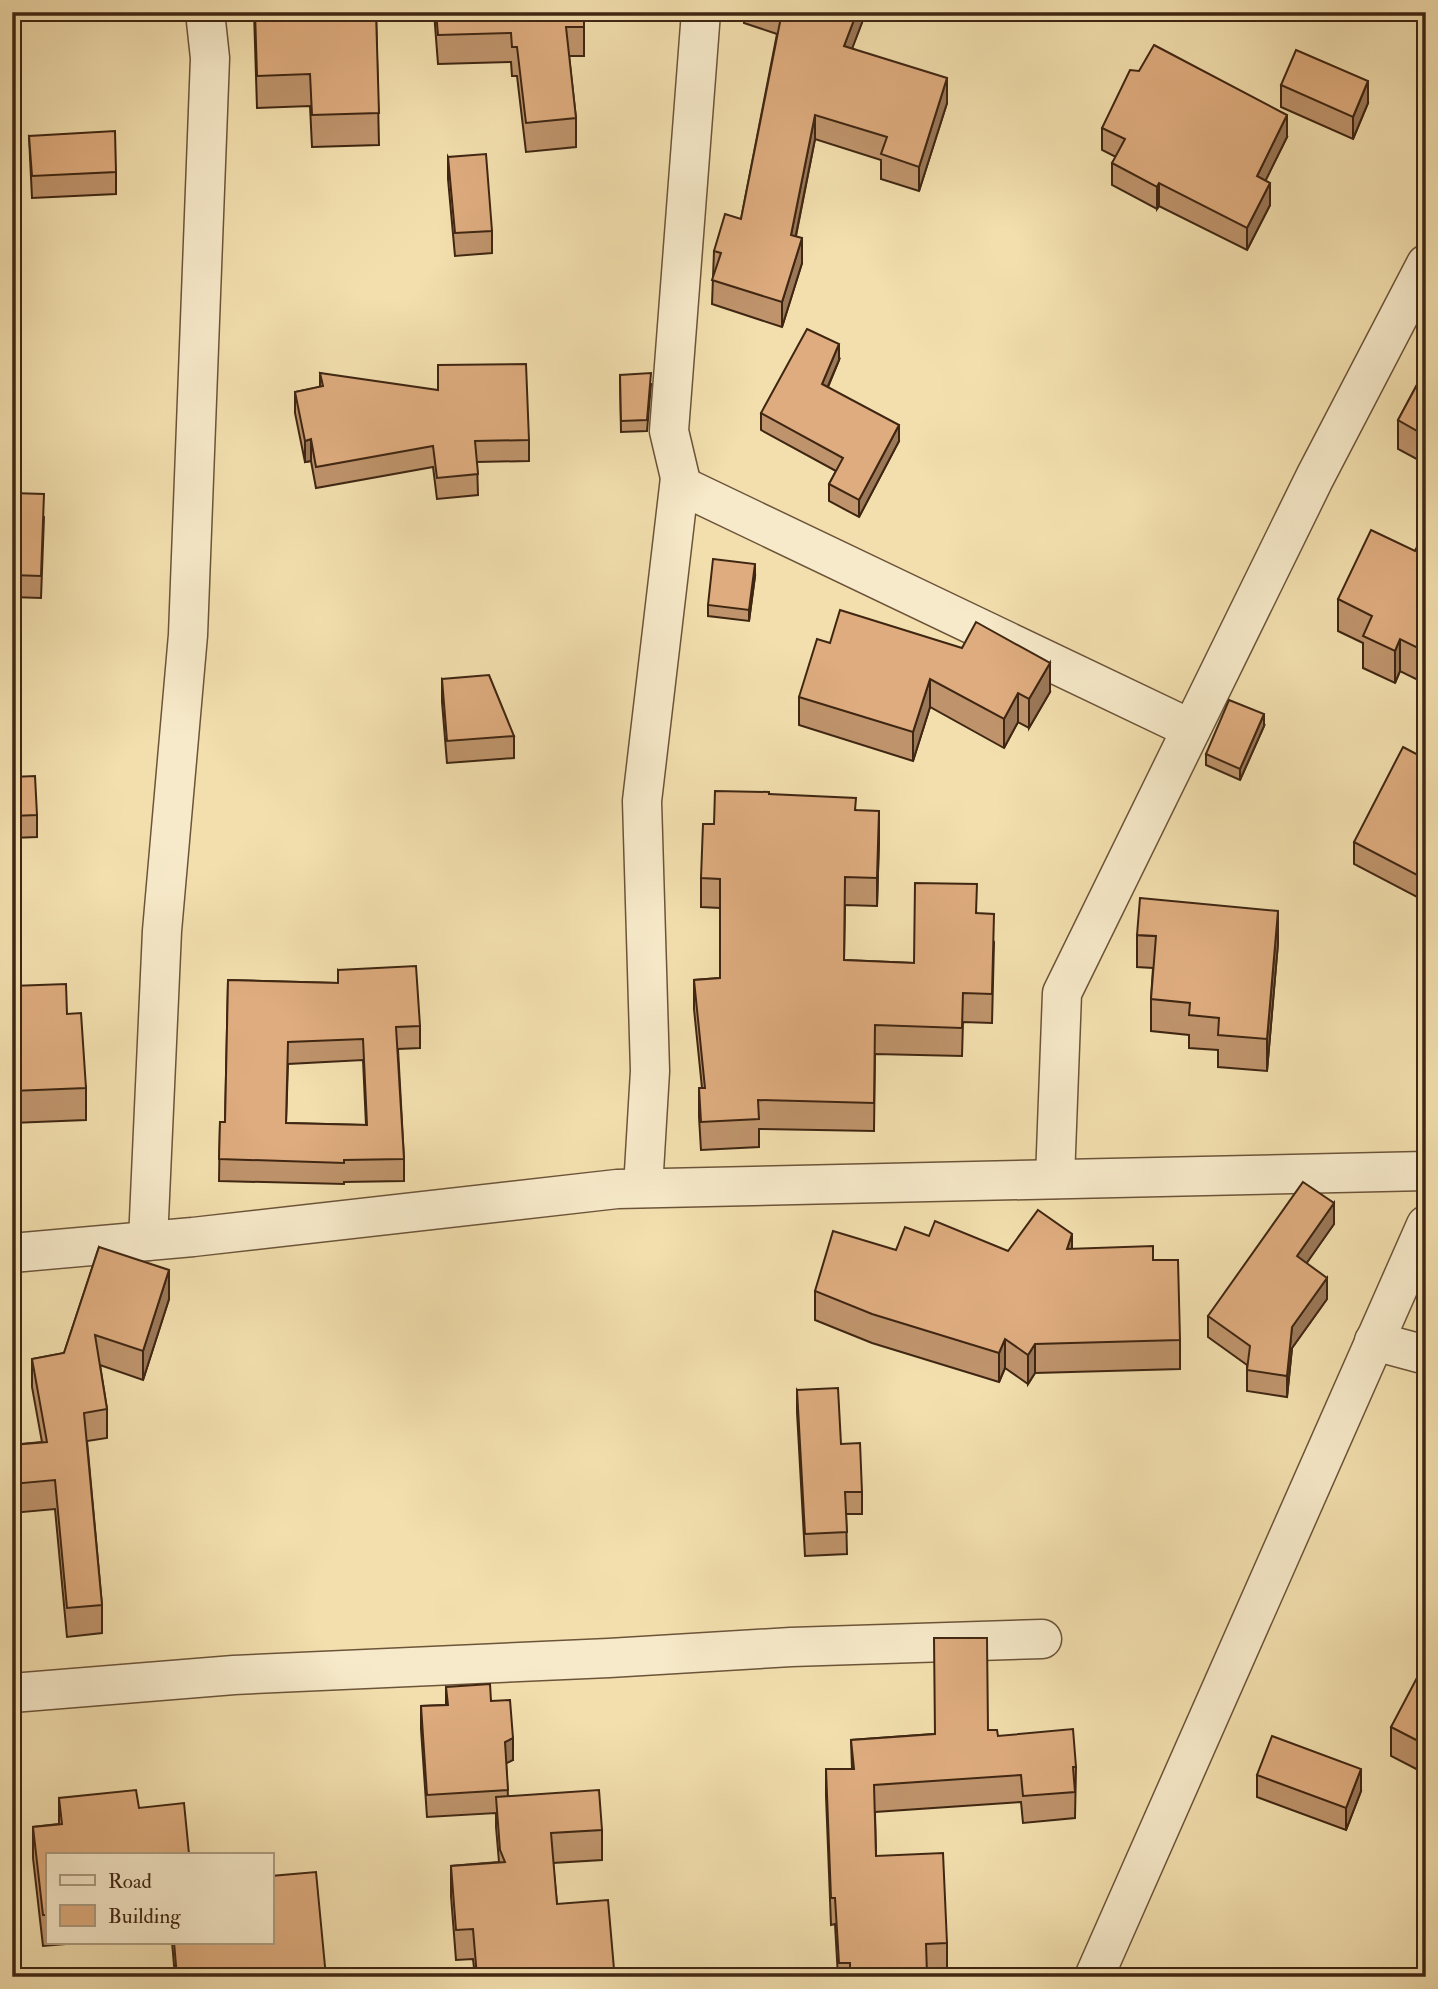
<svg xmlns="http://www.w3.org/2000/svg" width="1438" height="1989" viewBox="0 0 1438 1989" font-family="'IM FELL Double Pica',serif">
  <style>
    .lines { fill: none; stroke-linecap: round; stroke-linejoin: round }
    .minor-casing { stroke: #6c5439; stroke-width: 41 }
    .tertiary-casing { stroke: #6c5439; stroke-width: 41 }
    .minor { stroke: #f7eaca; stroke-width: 38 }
    .tertiary { stroke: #f7eaca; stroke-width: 38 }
    .wall { fill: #bf946c; stroke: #3f2612; stroke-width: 2; fill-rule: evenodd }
    .shaded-wall { fill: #9b7858; stroke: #3f2612; stroke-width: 2 }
    .building { fill: #deac7e; stroke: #3f2612; stroke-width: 2; fill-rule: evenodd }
  </style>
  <rect width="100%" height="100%" fill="#f3dfae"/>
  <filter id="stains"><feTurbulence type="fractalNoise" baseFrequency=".00286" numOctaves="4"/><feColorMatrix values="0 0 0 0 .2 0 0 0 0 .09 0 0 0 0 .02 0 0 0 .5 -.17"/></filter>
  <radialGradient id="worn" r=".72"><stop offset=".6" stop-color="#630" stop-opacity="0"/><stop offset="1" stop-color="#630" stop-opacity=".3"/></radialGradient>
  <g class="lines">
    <!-- minor casing -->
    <g class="minor-casing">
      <g id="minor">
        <polyline points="701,12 669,431 682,486 1191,729"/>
        <polyline points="1055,1179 1062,993 1315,477 1426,264"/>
        <polyline points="643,1188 650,1071 642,801 680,478"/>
        <polyline points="148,1241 162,931 188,635 210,58 205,12"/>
        <polyline points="12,1253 193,1237 617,1189 1426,1171"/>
        <polyline points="1374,1341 1426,1355"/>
        <polyline points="12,1693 234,1675 609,1658 791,1647 1042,1639"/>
      </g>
    </g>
    <!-- tertiary casing -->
    <g class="tertiary-casing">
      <polyline id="tertiary" points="1094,1977 1426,1225"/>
    </g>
    <!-- minor -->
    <use href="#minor" class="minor"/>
    <!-- tertiary -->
    <use href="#tertiary" class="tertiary"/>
  </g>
  <!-- wall -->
  <g class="wall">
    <polygon points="254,12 376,12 379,145 312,147 310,106 257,108"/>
    <polygon points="434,12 584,12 584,56 569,56 576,118 576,147 526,152 517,76 512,76 511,62 438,64"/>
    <polygon points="744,12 866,12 852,48 947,103 919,191 881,179 881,160 815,139 796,236 802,263 782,327 712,304 714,251 741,219 777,34 744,23"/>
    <polygon points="1281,85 1368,103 1353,139 1281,107"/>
    <polygon points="1102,128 1287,137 1265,181 1270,205 1247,250 1159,206 1157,209 1112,185 1112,163 1116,157 1102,150"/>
    <polygon points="29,136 116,172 116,194 32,198"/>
    <polygon points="448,157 492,231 492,253 455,256 448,179"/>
    <polygon points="839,360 828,387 899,441 859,517 829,501 829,484 836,471 761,430 761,413"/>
    <polygon points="1426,368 1426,464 1398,449 1398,420"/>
    <polygon points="320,373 529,440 529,461 477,462 478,495 437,499 433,467 316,488 311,461 305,462 295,413 295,392 320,387"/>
    <polygon points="620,375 651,384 647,431 621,432"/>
    <polygon points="12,493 44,517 41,598 12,597"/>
    <polygon points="1426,544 1426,684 1400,671 1395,683 1363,668 1363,643 1338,631 1338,599"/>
    <polygon points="755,576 749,621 708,616 708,605"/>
    <polygon points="830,643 1050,692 1029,728 1018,722 1004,748 930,707 913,761 799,725 799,697"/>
    <polygon points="442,679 514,736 514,758 447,763 442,702"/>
    <polygon points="1264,726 1240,780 1206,765 1206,754"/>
    <polygon points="1426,759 1417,897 1354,864 1354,842"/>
    <polygon points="12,777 37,815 37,837 12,838"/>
    <polygon points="769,794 856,810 879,839 877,906 845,905 844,960 914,963 977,913 994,942 992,1023 963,1022 962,1056 875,1054 874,1131 759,1129 759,1147 701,1150 699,1117 699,1088 702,1088 694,1009 694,980 720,978 720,908 701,907 701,878 714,824"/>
    <polygon points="1137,935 1278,943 1267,1071 1218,1067 1218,1050 1189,1048 1189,1035 1151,1031 1151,999 1153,968 1137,967"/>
    <path d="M338,970L420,1026V1048L398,1049L404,1159V1181L344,1182V1184L219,1181L220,1122H225L228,980L338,983ZM363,1060L366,1125L286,1123L288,1064Z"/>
    <polygon points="12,986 67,1014 86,1088 86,1120 12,1123"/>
    <polygon points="1334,1224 1306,1263 1327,1299 1292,1348 1287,1397 1247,1391 1247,1365 1208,1337 1208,1316"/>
    <polygon points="929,1236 1008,1251 1072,1249 1153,1260 1180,1340 1180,1369 1035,1373 1028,1384 1005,1368 999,1382 872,1343 815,1320 815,1291 896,1250"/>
    <polygon points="99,1247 169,1299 143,1380 100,1365 107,1409 107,1438 87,1441 102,1605 102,1633 67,1637 55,1509 12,1513 12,1445 42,1442 32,1387 32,1359 64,1353"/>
    <polygon points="797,1390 841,1444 862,1492 862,1514 846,1514 847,1554 805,1556 797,1412"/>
    <polygon points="1426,1675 1426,1774 1391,1756 1391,1727"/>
    <polygon points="446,1687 491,1701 513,1760 506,1763 508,1796 602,1830 602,1860 553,1863 557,1904 614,1969 614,1977 475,1977 473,1959 456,1960 451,1896 451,1866 499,1862 496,1827 496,1813 427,1817 421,1729 421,1706 446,1705"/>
    <polygon points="988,1730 998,1736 1076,1767 1075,1818 1023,1823 1021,1802 875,1812 876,1856 947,1943 947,1970 927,1971 927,1977 838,1977 835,1924 831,1925 826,1796 826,1769 852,1769 851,1740"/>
    <polygon points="1257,1775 1361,1791 1346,1830 1257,1797"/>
    <polygon points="59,1798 139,1808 47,1854 47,1942 90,1942 43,1946 33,1858 33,1827 59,1824"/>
    <polygon points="172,1942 271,1942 326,1977 175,1977"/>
  </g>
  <!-- shaded-wall -->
  <g class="shaded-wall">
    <polygon points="857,12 866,12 844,70 844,46"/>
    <polygon points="947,78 947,103 919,191 919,167"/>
    <polygon points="1368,81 1368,103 1353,139 1353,117"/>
    <polygon points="815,115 815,139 791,259 791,235"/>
    <polygon points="1287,115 1287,137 1257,198 1257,176"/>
    <polygon points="1159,183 1159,206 1157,209 1157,187"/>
    <polygon points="1270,183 1270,205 1247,250 1247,228"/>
    <polygon points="802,238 802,263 782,327 782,302"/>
    <polygon points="839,344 839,360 822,400 822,384"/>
    <polygon points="899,425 899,441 859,517 859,500"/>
    <polygon points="311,439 311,461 305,462 305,441"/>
    <polygon points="755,564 755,576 749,621 749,610"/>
    <polygon points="1400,639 1400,671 1395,683 1395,651"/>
    <polygon points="1050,663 1050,692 1029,728 1029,699"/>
    <polygon points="930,679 930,707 913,761 913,732"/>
    <polygon points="1018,693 1018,722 1004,748 1004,719"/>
    <polygon points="1264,714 1264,726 1240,780 1240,769"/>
    <polygon points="879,811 879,839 877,906 877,878"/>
    <polygon points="1426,859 1426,881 1417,897 1417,875"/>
    <polygon points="1278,911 1278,943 1267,1071 1267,1039"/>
    <polygon points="1334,1203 1334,1224 1297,1277 1297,1256"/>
    <polygon points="1072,1234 1072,1263 1067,1249"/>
    <polygon points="169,1270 169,1299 143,1380 143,1351"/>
    <polygon points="1327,1278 1327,1299 1292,1348 1287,1397 1287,1376 1292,1327"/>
    <polygon points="1005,1339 1005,1368 999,1382 999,1353"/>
    <polygon points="1035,1344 1035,1373 1028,1384 1028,1355"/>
    <polygon points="513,1738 513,1760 505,1764 505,1742"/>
    <polygon points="1361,1769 1361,1791 1346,1830 1346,1808"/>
  </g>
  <!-- building -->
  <g class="building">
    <polygon points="255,12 376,12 379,113 312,115 310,74 257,76"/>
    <polygon points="436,12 584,12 584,27 566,27 576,118 526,123 517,47 512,47 511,33 438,35"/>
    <polygon points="782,12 857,12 844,46 947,78 919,167 881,154 887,137 815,115 791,235 802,238 782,302 712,280 721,253 714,251 725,214 741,219"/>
    <polygon points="1154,45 1287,115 1257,176 1270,183 1247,228 1159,183 1157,187 1112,163 1125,139 1102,128 1130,70 1139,71"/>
    <polygon points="1296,50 1368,81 1353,117 1281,85"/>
    <polygon points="115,131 116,172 32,176 29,136"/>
    <polygon points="486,154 492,231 455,233 448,157"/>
    <polygon points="807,329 839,344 822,384 899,425 859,500 829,484 843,458 761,413"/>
    <polygon points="526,364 529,440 475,441 478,474 437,478 433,446 316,467 311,439 305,441 295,392 323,386 320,373 438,390 438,365"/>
    <polygon points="1426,368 1426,436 1398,420"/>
    <polygon points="651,373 647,420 621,421 620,375"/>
    <polygon points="12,493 44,494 41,576 12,575"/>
    <polygon points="1371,530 1415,551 1420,541 1426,544 1426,652 1400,639 1395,651 1363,636 1372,616 1338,599"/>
    <polygon points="713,559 755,564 749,610 708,605"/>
    <polygon points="840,610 962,648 976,622 1050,663 1029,699 1018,693 1004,719 930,679 913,732 799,697 817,639 830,643"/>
    <polygon points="489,675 514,736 447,741 442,679"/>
    <polygon points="1229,700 1264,714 1240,769 1206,754"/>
    <polygon points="1403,747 1426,759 1426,859 1417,875 1354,842"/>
    <polygon points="35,776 37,815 12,816 12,777"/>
    <polygon points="715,791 769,792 769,794 856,798 855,810 879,811 877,878 845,877 844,960 914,963 915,883 977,884 976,913 994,914 992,994 963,993 962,1028 875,1025 874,1103 758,1100 759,1119 701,1122 699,1088 705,1088 694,980 720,978 720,879 701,878 703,824 714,824"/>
    <polygon points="1140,898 1278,911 1267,1039 1218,1035 1219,1018 1189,1015 1190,1003 1151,999 1156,936 1137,935"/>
    <path d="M416,966L420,1026L396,1027L404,1159L344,1160V1163L219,1159L220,1122H225L228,980L338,983V970ZM363,1039L367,1125L286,1123L288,1042Z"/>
    <polygon points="66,984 67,1014 81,1013 86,1088 12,1091 12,986"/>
    <polygon points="1303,1182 1334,1203 1297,1256 1327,1278 1292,1327 1287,1376 1247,1370 1250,1346 1208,1316"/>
    <polygon points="1038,1210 1072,1234 1067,1249 1153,1246 1153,1260 1178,1260 1180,1340 1035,1344 1028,1355 1005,1339 999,1353 872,1314 815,1291 833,1231 896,1250 905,1227 929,1236 935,1221 1008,1251"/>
    <polygon points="99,1247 169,1270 143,1351 95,1335 107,1409 84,1413 102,1605 67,1608 55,1480 12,1484 12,1445 47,1442 32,1359 64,1353"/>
    <polygon points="838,1388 841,1444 860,1443 862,1492 845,1492 847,1532 805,1534 797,1390"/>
    <polygon points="934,1638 987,1638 988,1730 997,1730 998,1736 1073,1729 1076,1767 1073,1767 1075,1792 1023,1796 1021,1775 874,1785 876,1856 943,1853 947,1943 926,1944 927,1974 894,1975 894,1977 850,1977 850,1963 839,1963 835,1898 831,1898 826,1769 854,1769 851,1740 935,1734"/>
    <polygon points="1420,1672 1426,1675 1426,1745 1391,1727"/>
    <polygon points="490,1684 491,1701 510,1700 513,1738 505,1742 508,1790 427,1795 421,1706 448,1705 446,1687"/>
    <polygon points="1272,1736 1361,1769 1346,1808 1257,1775"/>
    <polygon points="136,1790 139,1808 184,1803 189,1854 47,1854 47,1915 43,1915 33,1827 62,1824 59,1798"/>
    <polygon points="599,1790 602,1830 551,1833 557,1904 608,1900 614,1969 589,1971 589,1977 477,1977 473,1929 456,1930 451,1866 505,1862 500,1850 496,1797"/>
    <polygon points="316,1872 326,1977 177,1977 174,1942 271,1942 271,1876"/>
  </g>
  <!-- margin -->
  <rect width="1438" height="1989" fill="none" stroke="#f3dfae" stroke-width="42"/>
  <rect x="14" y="14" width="1410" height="1961" fill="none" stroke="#3f2612" stroke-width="3.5"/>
  <rect x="21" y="21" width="1396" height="1947" fill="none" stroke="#3f2612" stroke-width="2"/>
  <!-- legend -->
  <rect x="46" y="1853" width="228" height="91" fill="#f7eaca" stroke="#ad9c80" stroke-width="2"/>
  <rect x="60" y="1875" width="35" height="10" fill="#f7eaca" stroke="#ad9c80" stroke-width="2"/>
  <text x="108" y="1888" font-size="21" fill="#3f2612">Road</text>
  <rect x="60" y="1905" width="35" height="21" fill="#deac7e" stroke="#ad9c80" stroke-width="2"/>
  <text x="108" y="1923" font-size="21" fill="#3f2612">Building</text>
  <rect width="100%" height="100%" filter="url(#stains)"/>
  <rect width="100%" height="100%" fill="url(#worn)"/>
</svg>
